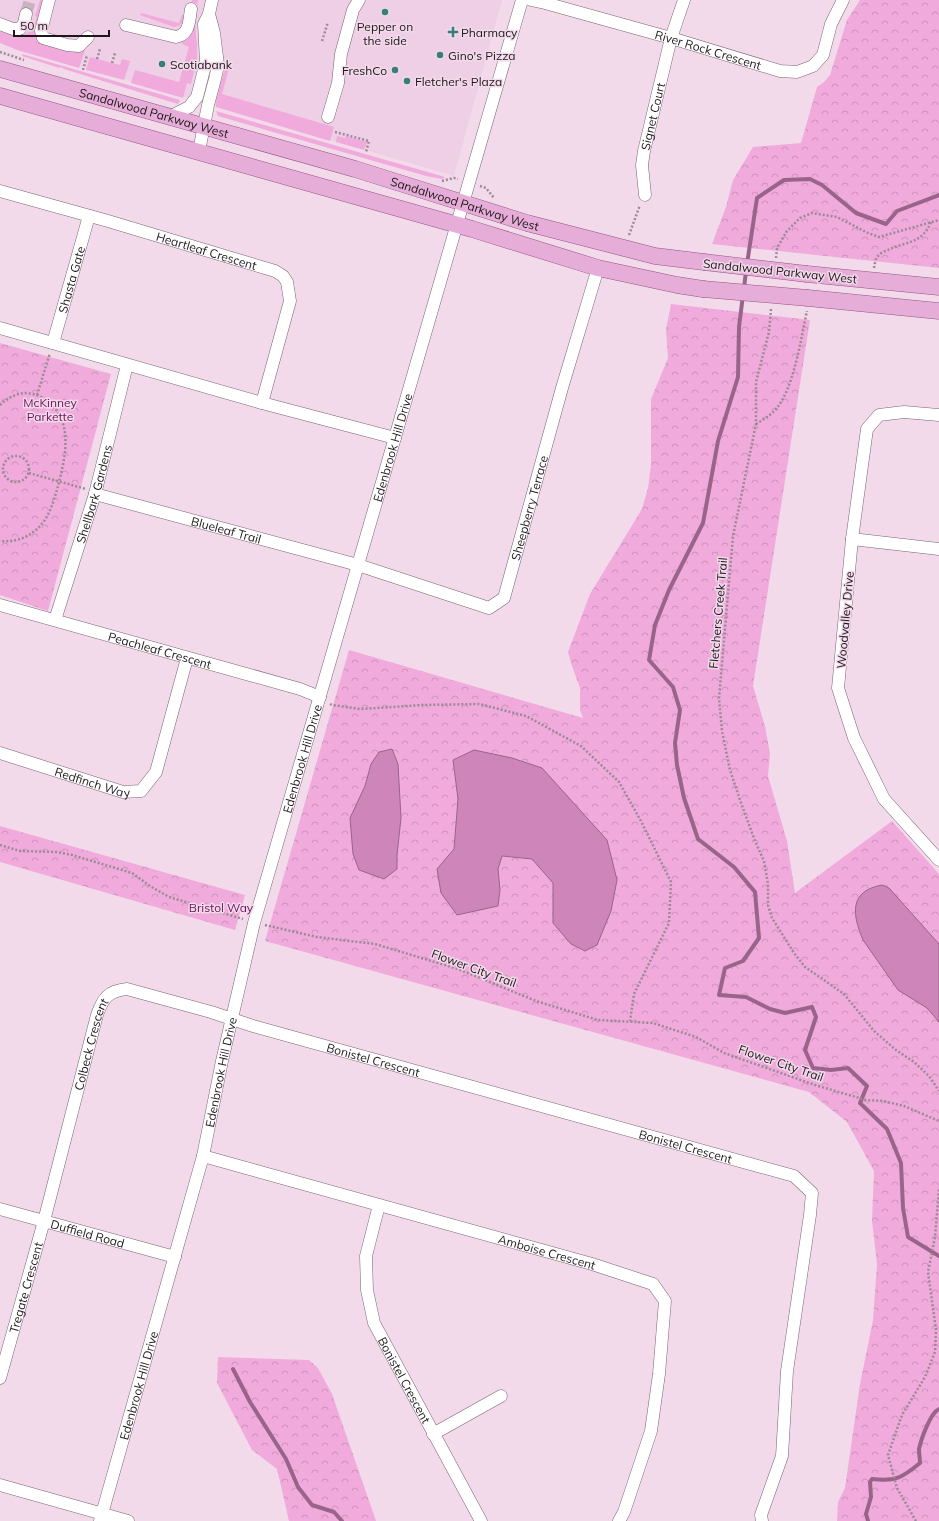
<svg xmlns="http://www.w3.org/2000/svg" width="939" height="1521" viewBox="0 0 939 1521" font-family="Mulish,sans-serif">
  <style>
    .built { fill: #efcfe5 }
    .grass { fill: #f0abdc }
    .park { fill: url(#park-crowns) }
    .water { fill: #ce85ba; stroke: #99648a }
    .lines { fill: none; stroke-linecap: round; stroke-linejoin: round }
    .stream { stroke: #99648a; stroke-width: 4 }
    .minor-tunnel { stroke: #c8b3c1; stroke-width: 12; stroke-dasharray: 12 6; stroke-linecap: butt }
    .minor-casing { stroke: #796473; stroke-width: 13 }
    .major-casing { stroke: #945484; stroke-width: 17 }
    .path { stroke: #9b8995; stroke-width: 2.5; stroke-dasharray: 2 2; stroke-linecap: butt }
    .minor { stroke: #fff; stroke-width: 12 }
    .major { stroke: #e5add7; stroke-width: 16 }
    .major-bridge-casing { stroke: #945484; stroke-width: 17; stroke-linecap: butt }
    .major-bridge { stroke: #e5add7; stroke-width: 16 }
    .poi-dot { fill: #377e78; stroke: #f2daea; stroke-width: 1.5 }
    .labels { text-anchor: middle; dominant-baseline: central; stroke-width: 3; stroke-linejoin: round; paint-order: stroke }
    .poi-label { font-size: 12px; fill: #1e161b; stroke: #f2daea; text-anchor: start }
    .street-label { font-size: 12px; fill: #1e161b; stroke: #f2daea }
    .park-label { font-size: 12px; fill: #6a1359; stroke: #f2daea }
  </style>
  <defs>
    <pattern id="park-crowns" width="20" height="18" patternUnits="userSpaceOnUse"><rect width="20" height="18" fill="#f0abdc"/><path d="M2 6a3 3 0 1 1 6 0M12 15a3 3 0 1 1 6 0" fill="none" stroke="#cd92bc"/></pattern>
  </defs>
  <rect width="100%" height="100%" fill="#f2daea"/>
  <!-- built -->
  <polygon class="built" points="0,0 502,0 454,176 0,43"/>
  <!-- grass -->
  <g class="grass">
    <path d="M40,0H47L39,29L81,51L85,50L79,68L17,50L0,43V31C19,39 30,39 37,17L35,16Z"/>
    <polygon points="192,0 198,0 195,25 197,44 197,59 191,84 187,83 183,98 131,83 135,70 179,82 189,47 182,44 183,40 194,14 197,4 192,2"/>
    <path d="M141,13L179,23L182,15H185C184,22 182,26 174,27L140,15Z"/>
    <polygon points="22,54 180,100 178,104 168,101 67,70 60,67 59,68 22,56"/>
    <polygon points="90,57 120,65 122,59 130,61 124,80 86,70"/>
    <polygon points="227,63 230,65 222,94 334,127 330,141 216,107 216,102 224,72 225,65"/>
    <polygon points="216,111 445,177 442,179 426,176 242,123 218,116"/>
    <polygon points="337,136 345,138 346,136 367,142 364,150 336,142"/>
  </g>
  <!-- park -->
  <g class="park">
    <polygon points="860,0 939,0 939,268 712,244 726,207 733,180 753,147 801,143 817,87 824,82 830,75 847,20"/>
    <polygon points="671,304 810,320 753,686 765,726 770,754 768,776 787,841 795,893 892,821 939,874 939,1521 837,1521 838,1502 845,1488 860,1384 873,1320 877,1264 872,1221 874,1171 847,1122 809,1092 265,941 349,650 583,718 580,710 580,688 572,666 568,652 590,594 642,509 648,488 651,465 651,399 668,358 666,329"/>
    <polygon points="0,343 111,374 48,611 0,595"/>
    <polygon points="0,826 245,895 235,930 0,862"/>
    <polygon points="218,1357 309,1360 318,1368 332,1394 376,1521 289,1521 277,1469 252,1450 217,1383"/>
  </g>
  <!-- water -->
  <g class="water">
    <polygon points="392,749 398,764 401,818 397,855 397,869 384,879 359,870 353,854 350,818 365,786 371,764 379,752"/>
    <polygon points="474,750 512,758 542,768 607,840 617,880 611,911 597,945 585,951 571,944 553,923 553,883 532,859 502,856 498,869 500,890 498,906 457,915 441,893 437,869 454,849 458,799 453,760"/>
    <path d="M882,885L889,888L939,944V1022L927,1008L898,990L863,940C852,914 849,891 882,885Z"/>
  </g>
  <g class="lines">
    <!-- stream -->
    <g class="stream">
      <polyline points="747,264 757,198 784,180 810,179 822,185 856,213 886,224 897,211 939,195"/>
      <polyline points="744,288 746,271"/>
      <polyline points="743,295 739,327 738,377 718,441 703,523 669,590 655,625 649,660 673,687 680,710 675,743 677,765 684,798 698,839 734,867 755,892 759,938 743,961 725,968 719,995 746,997 770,1009 785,1013 812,1007 816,1017 805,1050 813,1068 831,1070 848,1068 867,1086 860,1103 887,1129 901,1163 903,1208 908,1237 939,1256"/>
      <polyline points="233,1369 250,1402 286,1459 298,1487 312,1505 334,1512 342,1521"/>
      <path d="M868,1521L866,1514L871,1497L870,1482L872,1479C896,1482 903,1477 920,1463C920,1459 919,1454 919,1449C921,1440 930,1413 939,1409"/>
    </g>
    <!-- minor-tunnel -->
    <polyline class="minor-tunnel" points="26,14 30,0"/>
    <!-- minor casing -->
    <g class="minor-casing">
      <g id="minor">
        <polyline points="49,0 41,31 43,38 67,45 79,46 88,37"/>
        <path id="s1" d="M531,0L545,3L671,38L780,71L797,72L813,66L823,55L831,24L843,0"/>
        <polyline points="0,24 13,29 20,29 24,23 26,14"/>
        <path d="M126,25L176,37C190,34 189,21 191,9"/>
        <polyline points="169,117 189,107 197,97 206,62 204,24 209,14 212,0"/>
        <polyline points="328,117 338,83 341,54 353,10 359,0"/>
        <polyline points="199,151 208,105 215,79 218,65 214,33 209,14"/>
        <path id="s2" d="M0,191L108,221L275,271L283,276L287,282L290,301L262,403"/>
        <path id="s3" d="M645,195L642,165L644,151L671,38L684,0"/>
        <polyline points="0,328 262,403 395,438"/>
        <path id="s4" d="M53,343L89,216"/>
        <polyline points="939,415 904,412 879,415 867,429 852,539 838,688 854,738 884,799 939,860"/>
        <path id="s5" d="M95,494L358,565L489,608L504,598L562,388L598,268"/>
        <polyline points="852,539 939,549"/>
        <path id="s6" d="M0,605L300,689L320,697"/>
        <path id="s7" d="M55,620L95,494L127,365"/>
        <path id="s8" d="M0,753L123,792L141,791L156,772L187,658"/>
        <path id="s9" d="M203,1156L592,1264L653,1284L665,1301L659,1374L651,1431L624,1512L619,1521"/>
        <path id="s10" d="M379,1205L366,1256L367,1290L374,1323L481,1521"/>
        <path id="s11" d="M0,1209L175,1257"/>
        <path id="s12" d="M0,1378L44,1221L97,1015C103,998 108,991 127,989L211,1012L253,1026L794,1176L812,1193L810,1215L787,1371L782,1456L761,1515L762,1521"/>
        <polyline points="433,1434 501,1396"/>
        <polyline points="0,1485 128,1521"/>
        <path id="s13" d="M100,1521L203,1156L222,1061L254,923L522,0"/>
      </g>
    </g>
    <!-- major casing -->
    <g class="major-casing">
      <g id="major">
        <path id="s14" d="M0,69L355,169L527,223L655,256L704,262"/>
        <polyline points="0,96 472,229 598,268 677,285 703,289"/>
        <polyline points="807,274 939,287"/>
        <polyline points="808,298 939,311"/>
      </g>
    </g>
    <!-- path -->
    <g class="path">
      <polyline points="322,41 328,22"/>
      <polyline points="0,52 24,60"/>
      <polyline points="97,59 100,49"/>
      <polyline points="112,63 115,53"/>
      <polyline points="83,70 87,55"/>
      <polyline points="335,132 369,141 366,152"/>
      <polyline points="442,181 454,178 458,179"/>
      <polyline points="480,186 486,188 494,198"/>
      <polyline points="629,235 640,205"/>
      <polyline points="776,258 777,248 787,231 800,218 812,213 837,217 868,233 879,237 939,220"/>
      <path d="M874,268C875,264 875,259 878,256C880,253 885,251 888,250C907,241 922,244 931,222"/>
      <polyline points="771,309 769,332 756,382 756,424 733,536 719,698 722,731 730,770 740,800 755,841 764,861 768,884 768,905 772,918 794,953 805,967 844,994 874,1031 896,1050 914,1062 929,1076 939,1091"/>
      <polyline points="37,395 50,353"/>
      <path d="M0,405C7,398 17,393 27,393C35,394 43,397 49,402C74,424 65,458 58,486C54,500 49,519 37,529C26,539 14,542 0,541"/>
      <path d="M756,424C763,420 771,415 776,409C794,388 801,338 807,311"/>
      <circle cx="16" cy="469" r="13"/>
      <polyline points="29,473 86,489"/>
      <polyline points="330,704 332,705 360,709 423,705 479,704 526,716 581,746 619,782 641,821 671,882 669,923 634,994 630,1021"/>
      <polyline points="0,845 20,851 57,852 72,855 132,873 150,886 169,897 243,919"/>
      <polyline points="265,925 317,937 375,944 458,969 536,1001 598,1020 653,1023 696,1037 724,1053 815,1085 866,1100 883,1101 904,1106 939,1121"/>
      <polyline points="916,1521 897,1488 888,1455 902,1415 925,1377 935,1352 936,1330 928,1272 935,1237 939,1189"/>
    </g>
    <!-- minor -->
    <use href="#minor" class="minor"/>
    <!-- major -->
    <use href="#major" class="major"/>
    <!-- major-bridge casing -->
    <g class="major-bridge-casing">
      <g id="major-bridge">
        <polyline points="704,262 807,274"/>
        <polyline points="703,289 808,298"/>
      </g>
    </g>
    <!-- major-bridge -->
    <use href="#major-bridge" class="major-bridge"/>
  </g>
  <!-- markers -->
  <g class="poi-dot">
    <circle cx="385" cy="12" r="4"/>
    <path d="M451 26h4v4h4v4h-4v4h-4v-4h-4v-4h4z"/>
    <circle cx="440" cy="55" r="4"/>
    <circle cx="162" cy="64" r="4"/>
    <circle cx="395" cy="70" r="4"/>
    <circle cx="407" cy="81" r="4"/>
  </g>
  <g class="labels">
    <!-- poi labels -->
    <g class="poi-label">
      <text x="385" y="26" text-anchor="middle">Pepper on<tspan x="385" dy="14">the side</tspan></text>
      <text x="461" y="32">Pharmacy</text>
      <text x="448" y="55">Gino's Pizza</text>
      <text x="170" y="64">Scotiabank</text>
      <text x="387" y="70" text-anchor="end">FreshCo</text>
      <text x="415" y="81">Fletcher's Plaza</text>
    </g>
    <!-- street labels -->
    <g class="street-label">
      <text stroke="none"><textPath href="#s1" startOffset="184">River Rock Crescent</textPath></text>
      <text stroke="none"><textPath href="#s14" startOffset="160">Sandalwood Parkway West</textPath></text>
      <text stroke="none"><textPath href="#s3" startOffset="80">Signet Court</textPath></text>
      <text stroke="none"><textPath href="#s14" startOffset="484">Sandalwood Parkway West</textPath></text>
      <text stroke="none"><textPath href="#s2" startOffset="215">Heartleaf Crescent</textPath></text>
      <text transform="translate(780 271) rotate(6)">Sandalwood Parkway West</text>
      <text stroke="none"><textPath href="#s4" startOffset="66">Shasta Gate</textPath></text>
      <text stroke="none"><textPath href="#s13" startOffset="1113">Edenbrook Hill Drive</textPath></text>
      <text stroke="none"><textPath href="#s7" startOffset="132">Shellbark Gardens</textPath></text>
      <text stroke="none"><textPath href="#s5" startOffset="522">Sheepberry Terrace</textPath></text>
      <text stroke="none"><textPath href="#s5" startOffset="136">Blueleaf Trail</textPath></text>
      <text transform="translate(718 613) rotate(-85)">Fletchers Creek Trail</text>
      <text transform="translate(845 620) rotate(-85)">Woodvalley Drive</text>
      <text stroke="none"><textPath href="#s6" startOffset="166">Peachleaf Crescent</textPath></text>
      <text stroke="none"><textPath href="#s13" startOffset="789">Edenbrook Hill Drive</textPath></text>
      <text stroke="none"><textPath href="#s8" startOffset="97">Redfinch Way</textPath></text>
      <text transform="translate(474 968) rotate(20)">Flower City Trail</text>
      <text stroke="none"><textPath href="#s12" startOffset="346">Colbeck Crescent</textPath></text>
      <text stroke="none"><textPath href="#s12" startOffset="675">Bonistel Crescent</textPath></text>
      <text transform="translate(781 1063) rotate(19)">Flower City Trail</text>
      <text stroke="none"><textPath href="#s13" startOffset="465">Edenbrook Hill Drive</textPath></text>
      <text stroke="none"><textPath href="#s12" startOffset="999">Bonistel Crescent</textPath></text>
      <text stroke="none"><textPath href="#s11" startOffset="91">Duffield Road</textPath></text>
      <text stroke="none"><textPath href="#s9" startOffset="357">Amboise Crescent</textPath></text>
      <text stroke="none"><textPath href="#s12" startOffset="94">Tregate Crescent</textPath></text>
      <text stroke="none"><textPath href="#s10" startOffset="185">Bonistel Crescent</textPath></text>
      <text stroke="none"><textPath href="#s13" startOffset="141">Edenbrook Hill Drive</textPath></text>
    </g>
    <!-- park labels -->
    <g class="park-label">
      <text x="50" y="402">McKinney<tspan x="50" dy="14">Parkette</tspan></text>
      <text x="221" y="907">Bristol Way</text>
    </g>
  </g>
  <!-- scale -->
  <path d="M14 30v6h95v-6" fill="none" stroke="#1e161b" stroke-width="2"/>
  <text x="20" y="30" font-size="12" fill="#1e161b" stroke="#f2daea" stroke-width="3" paint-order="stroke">50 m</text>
</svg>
